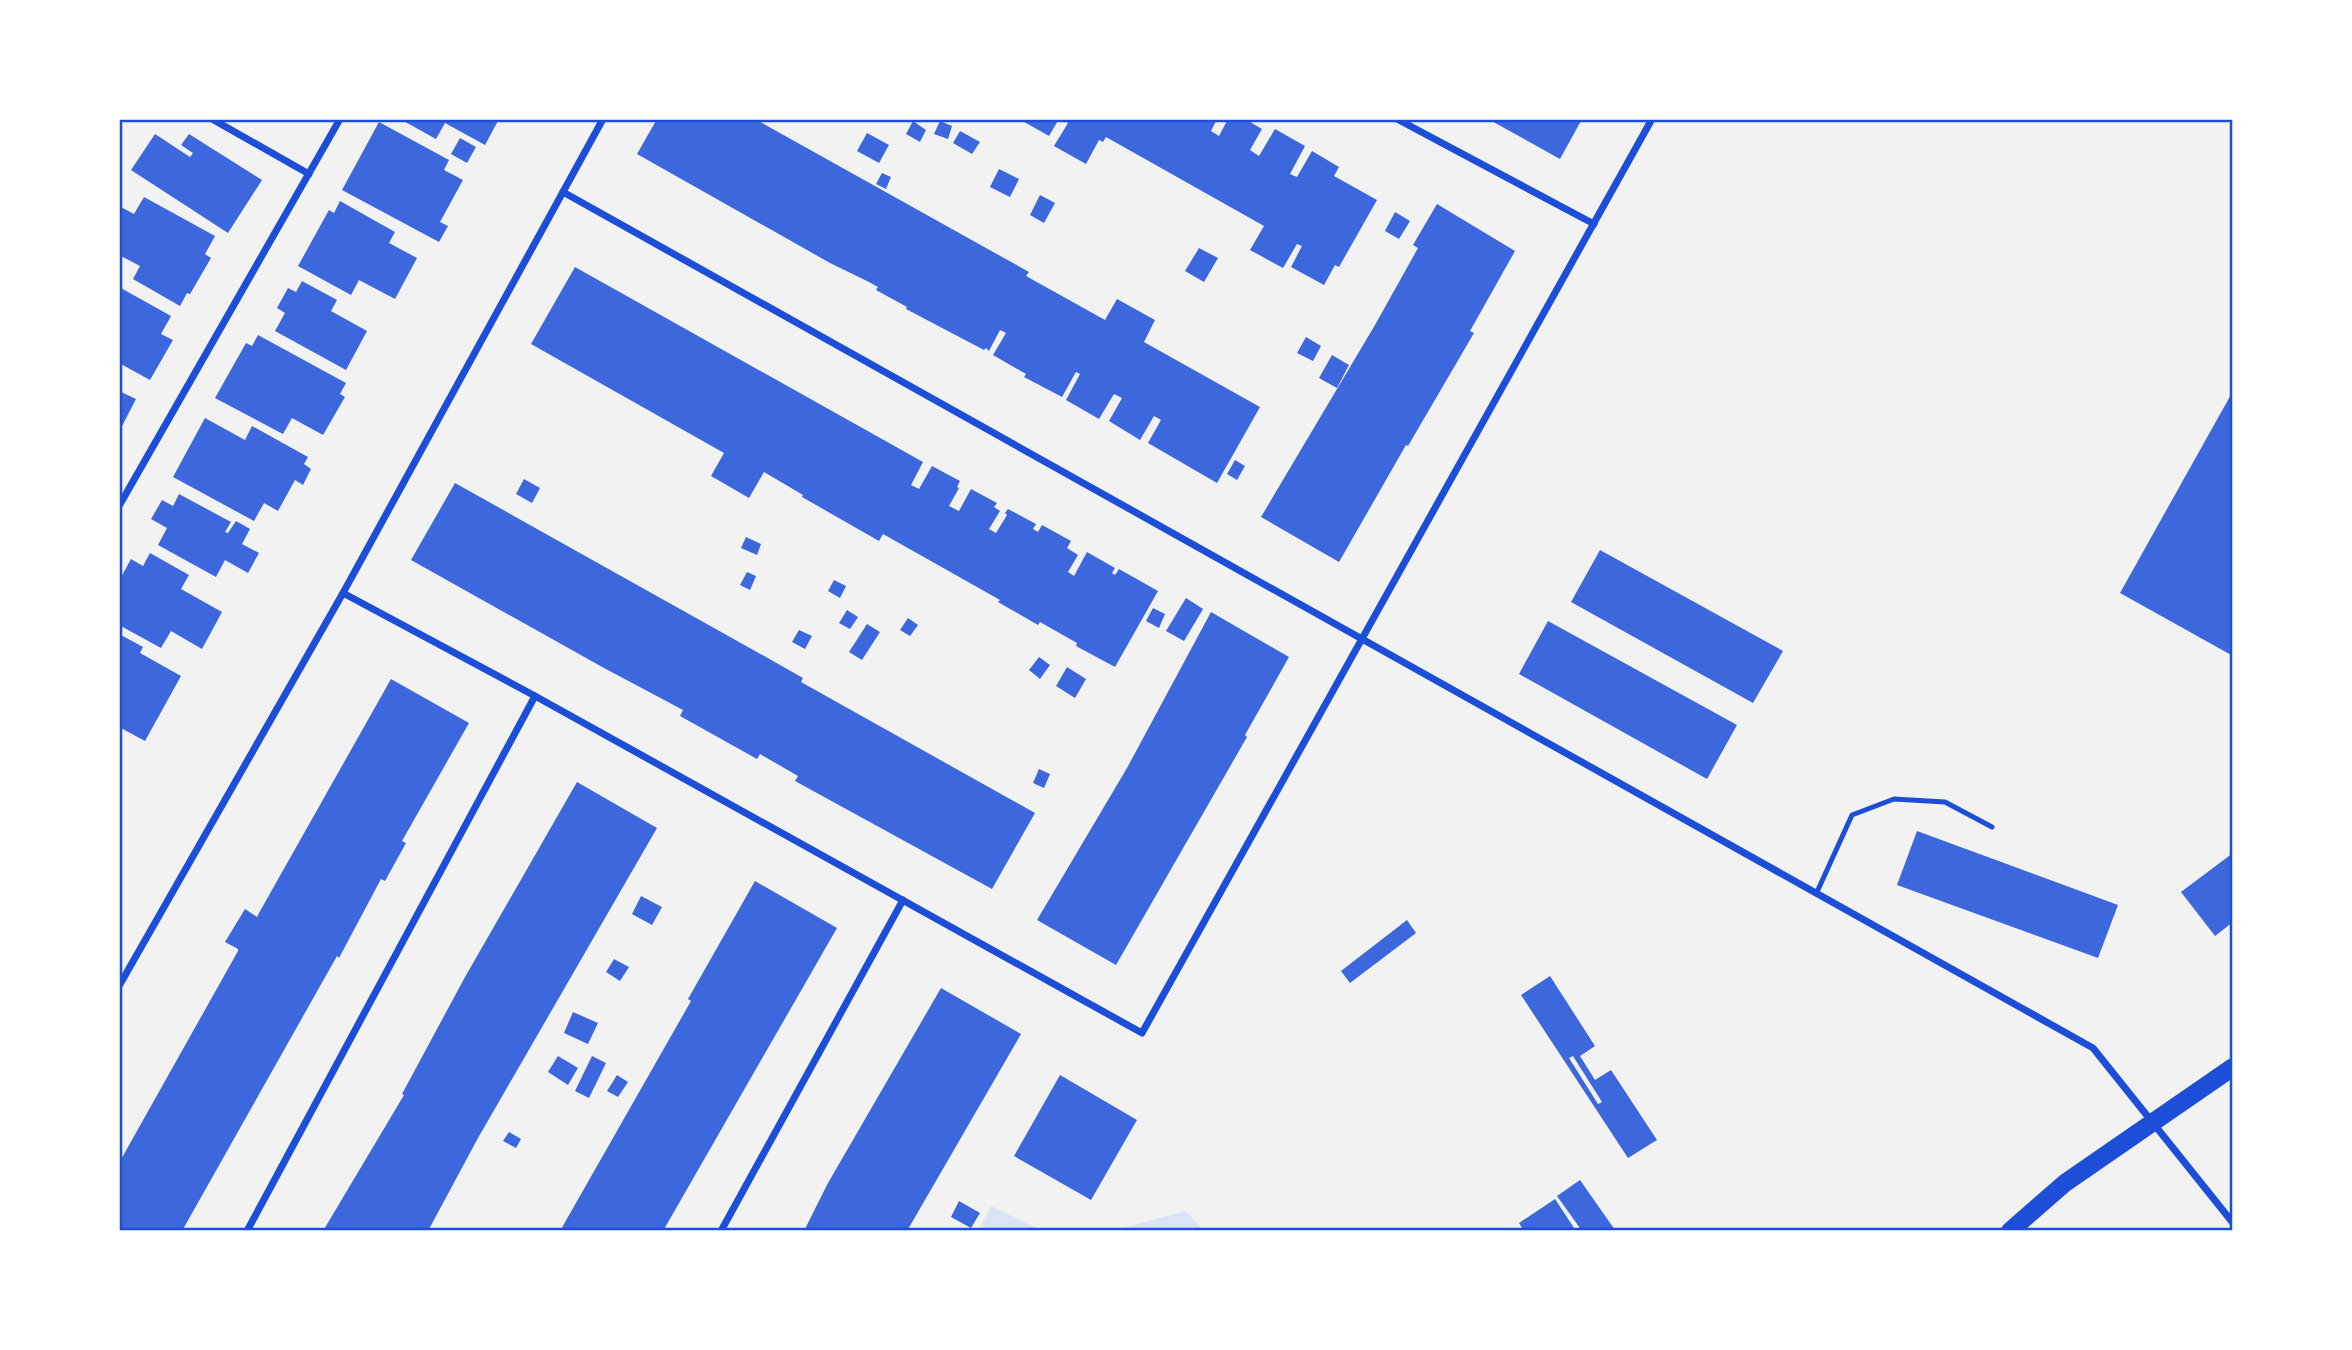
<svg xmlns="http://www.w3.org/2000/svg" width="2352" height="1350" viewBox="0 0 2352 1350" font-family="Merriweather,serif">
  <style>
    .green { fill: #dbe4f7 }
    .building { fill: #3d67dc; fill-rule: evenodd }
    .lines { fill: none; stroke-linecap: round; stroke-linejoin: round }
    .service { stroke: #1d4ed8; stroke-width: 5 }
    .minor { stroke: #1d4ed8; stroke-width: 7 }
    .primary { stroke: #1d4ed8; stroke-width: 18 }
    .neatline { fill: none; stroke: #1d4ed8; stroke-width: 2.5 }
  </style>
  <rect width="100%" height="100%" fill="#f2f2f2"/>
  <!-- green -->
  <g class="green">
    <polygon points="991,1206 1043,1231 978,1231"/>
    <polygon points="1186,1211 1204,1231 1111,1231"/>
  </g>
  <!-- building -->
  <g class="building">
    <polygon points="400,119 499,119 485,145 445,123 436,139"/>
    <polygon points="657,119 755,119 1029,272 1026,276 1105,320 1117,299 1155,320 1144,342 1260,407 1217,483 1148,443 1161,420 1154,416 1140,440 1109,421 1122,398 1114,394 1099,419 1066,400 1080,374 1076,372 1062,397 1024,377 1026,374 993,355 1006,333 1000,330 989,351 986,348 984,350 906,309 907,307 876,290 878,287 869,282 830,263 637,154"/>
    <polygon points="1019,119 1059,119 1049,136"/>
    <polygon points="1062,119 1217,119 1211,131 1219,136 1228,119 1245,119 1262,129 1250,150 1259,156 1275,129 1305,146 1290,174 1297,177 1312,151 1339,167 1334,176 1377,200 1339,267 1335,265 1324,285 1291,267 1302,246 1297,244 1283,268 1250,250 1264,226 1106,137 1103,142 1099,140 1086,164 1054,146 1068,123"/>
    <polygon points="1488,119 1582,119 1560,159"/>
    <polygon points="913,121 926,130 920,142 906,134"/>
    <polygon points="940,121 952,126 948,139 934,134"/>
    <polygon points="379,122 449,160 444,170 463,180 440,222 448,226 439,242 342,190"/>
    <polygon points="960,131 980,142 972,154 953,143"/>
    <polygon points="867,133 889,145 879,163 857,151"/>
    <polygon points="155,134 190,157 193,153 181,145 189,134 262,180 228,233 131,170"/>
    <polygon points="460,138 476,147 467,163 451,154"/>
    <polygon points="999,169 1019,179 1010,197 990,187"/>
    <polygon points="882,173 891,177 886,189 876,184"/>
    <polygon points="1040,195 1055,203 1044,223 1030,215"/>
    <polygon points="144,197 215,236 205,254 211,258 190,294 187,293 180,306 133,279 140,266 119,255 119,206 134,214"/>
    <polygon points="340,201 395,232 389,243 417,258 395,299 359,280 351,295 298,266 329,210 334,213"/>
    <polygon points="1437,204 1515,251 1470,331 1474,333 1408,446 1406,445 1339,562 1261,517 1375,325 1418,248 1413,245"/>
    <polygon points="1395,212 1410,221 1399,239 1385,231"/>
    <polygon points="1199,248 1218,258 1204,282 1185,271"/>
    <polygon points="575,267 923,462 911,485 919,489 932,466 960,481 957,487 959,488 949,506 959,511 971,489 997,503 994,507 1000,511 989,529 996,533 1007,515 1005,513 1008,509 1036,524 1033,529 1038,532 1042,525 1071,541 1067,548 1078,555 1068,572 1074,576 1087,552 1115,568 1112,573 1115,575 1119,569 1158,591 1115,667 1076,646 1077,643 1040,622 1038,625 998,602 1000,600 883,534 879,541 802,497 803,495 764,472 749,498 711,476 724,453 531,344"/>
    <polygon points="302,281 337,300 331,311 367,331 346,370 275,331 285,313 277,308 288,288 296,292"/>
    <polygon points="119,287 171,316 161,334 173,340 150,380 119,363"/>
    <polygon points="258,335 346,383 340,394 345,397 323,435 292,418 283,434 215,398 246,343 252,346"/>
    <polygon points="1306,337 1321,346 1313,361 1297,353"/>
    <polygon points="1332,355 1349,365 1337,388 1319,378"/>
    <polygon points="119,391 136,399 119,432"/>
    <polygon points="2233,391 2233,656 2120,593"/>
    <polygon points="205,418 245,440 252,426 308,457 304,464 311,469 303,485 295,480 278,511 264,503 254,521 173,477"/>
    <polygon points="1235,460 1245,466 1237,480 1227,474"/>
    <polygon points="524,479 540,488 532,503 516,494"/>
    <polygon points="455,483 766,657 803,678 801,682 1035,813 992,889 795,781 798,776 760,754 757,759 680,716 683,710 604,668 411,560"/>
    <polygon points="179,494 231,522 225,532 228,533 236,521 250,529 242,544 259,553 248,573 225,560 216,577 158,545 167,528 151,519 162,500 173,506"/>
    <polygon points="746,537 761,544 757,555 741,548"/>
    <polygon points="1600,550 1783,651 1753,703 1571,602"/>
    <polygon points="150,553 189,575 181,589 222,612 202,649 171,631 161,648 119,625 119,581 131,559 143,566"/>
    <polygon points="747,572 756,576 750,590 740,585"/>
    <polygon points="834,580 846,586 840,598 828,591"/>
    <polygon points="1186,598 1203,609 1184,641 1166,631"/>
    <polygon points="1153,608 1165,614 1159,628 1146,621"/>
    <polygon points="847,610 858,617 850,629 839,623"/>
    <polygon points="1211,612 1289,657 1245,735 1247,737 1116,965 1037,920 1127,768"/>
    <polygon points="908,618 918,625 910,636 900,630"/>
    <polygon points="1548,621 1737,725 1707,779 1519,674"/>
    <polygon points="867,624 880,632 862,660 849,652"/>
    <polygon points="799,630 812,636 805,649 792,642"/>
    <polygon points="119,634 143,647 140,653 181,676 145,741 119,727"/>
    <polygon points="1039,657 1050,665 1040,679 1029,670"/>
    <polygon points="1067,667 1086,679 1075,698 1056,686"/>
    <polygon points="391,679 469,723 402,841 406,843 385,881 381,879 339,958 337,956 182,1231 119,1231 119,1163 238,951 238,949 225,942 245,909 257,917 259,913"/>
    <polygon points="1039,769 1050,774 1044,788 1033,783"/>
    <polygon points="577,782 657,828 478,1138 428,1231 323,1231 404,1095 402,1094 465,977"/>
    <polygon points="1917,831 2118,905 2098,958 1897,885"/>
    <polygon points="2233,853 2233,922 2215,936 2181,892"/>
    <polygon points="755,881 837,928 663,1231 560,1231 691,1001 688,999"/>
    <polygon points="641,896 662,907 652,925 632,914"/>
    <polygon points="1407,920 1416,933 1350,983 1341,971"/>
    <polygon points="614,959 629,967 620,981 606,972"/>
    <path d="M1550,976L1595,1046L1580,1056L1595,1080L1611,1070L1657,1140L1628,1158L1521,995ZM1573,1056L1602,1102L1598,1104L1569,1058Z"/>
    <polygon points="941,988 1021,1034 907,1231 804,1231 828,1183"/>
    <polygon points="573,1012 598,1023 588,1044 564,1033"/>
    <polygon points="558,1056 578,1068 568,1085 548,1072"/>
    <polygon points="592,1056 606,1063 589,1098 575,1091"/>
    <polygon points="617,1075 628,1082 618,1097 607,1091"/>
    <polygon points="1060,1075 1137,1120 1091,1200 1014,1156"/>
    <polygon points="509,1132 521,1139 516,1148 503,1141"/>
    <polygon points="1580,1180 1615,1230 1613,1231 1582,1231 1557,1196"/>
    <polygon points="1555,1199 1576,1231 1524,1231 1519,1223"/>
    <polygon points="959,1201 980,1213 971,1228 951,1217"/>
  </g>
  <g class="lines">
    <!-- service -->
    <polyline class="service" points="1817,892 1852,815 1894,799 1945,802 1992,827"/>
    <!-- minor -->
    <g class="minor">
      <polyline points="212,119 309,174"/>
      <polyline points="1397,119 1594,224"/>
      <polyline points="563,192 2093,1048 2233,1223"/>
      <polyline points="119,506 340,119"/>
      <polyline points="343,593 535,696 1142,1033 1652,119"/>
      <polyline points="119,986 343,593 603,119"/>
      <polyline points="247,1231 535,696"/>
      <polyline points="721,1231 903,900"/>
    </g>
    <!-- primary -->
    <polyline class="primary" points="2010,1231 2065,1183 2233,1067"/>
  </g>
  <!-- border -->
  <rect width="2352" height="1350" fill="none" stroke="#ffffff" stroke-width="242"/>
  <rect x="121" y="121" width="2110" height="1108" class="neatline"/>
</svg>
